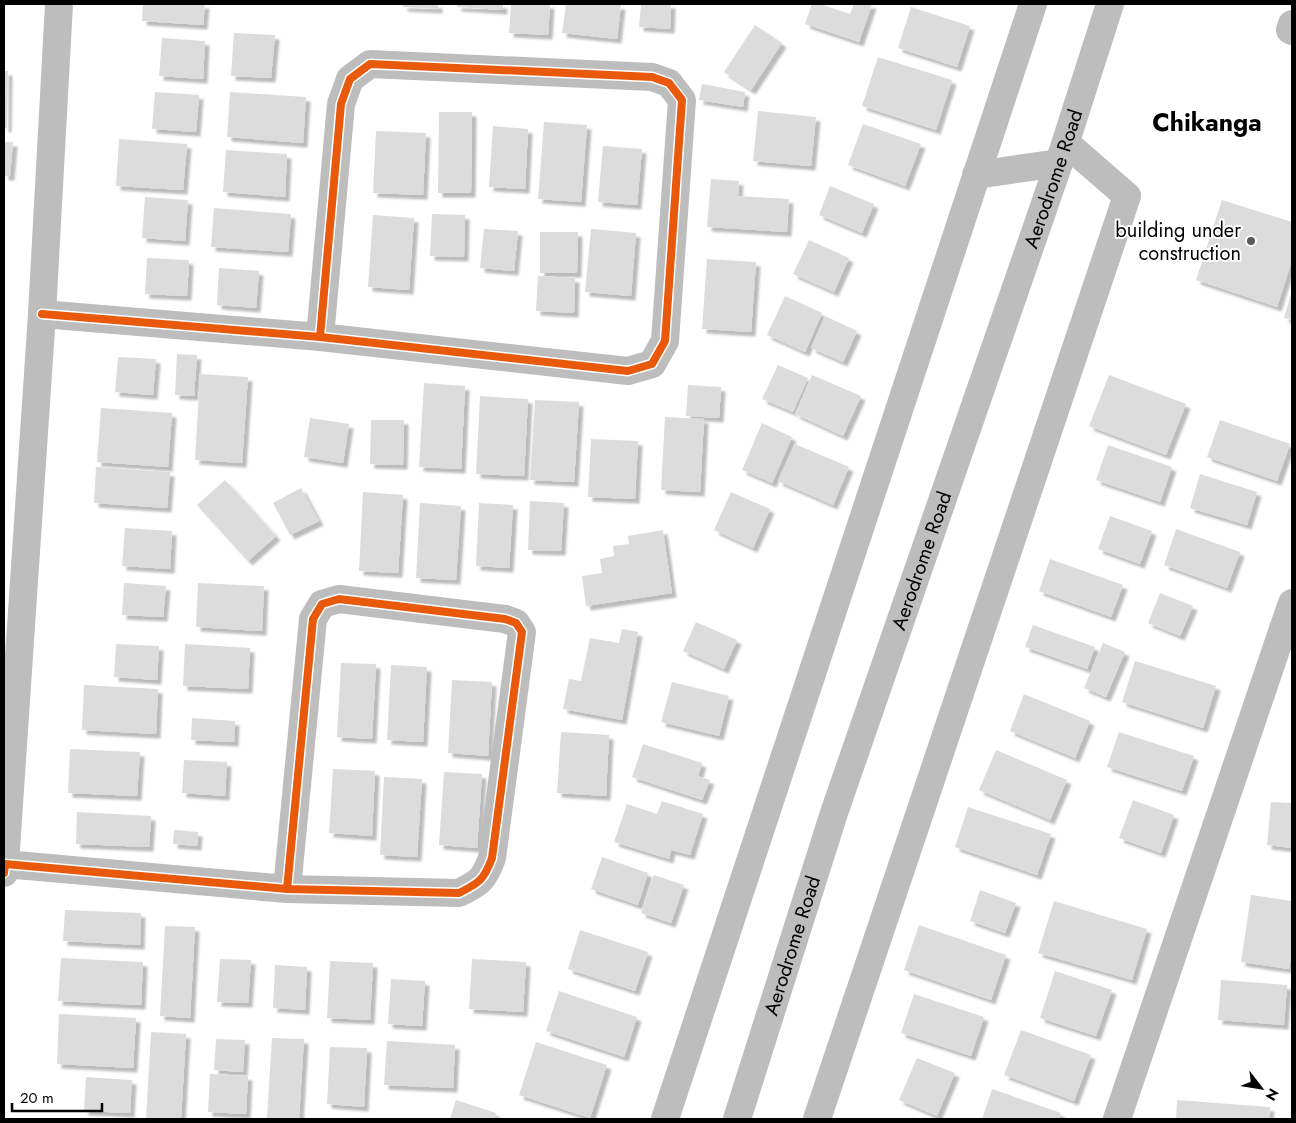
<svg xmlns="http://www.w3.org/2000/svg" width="1296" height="1123" viewBox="0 0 1296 1123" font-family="Jost,sans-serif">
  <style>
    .building { fill: #dcdcdc; filter: url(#shadow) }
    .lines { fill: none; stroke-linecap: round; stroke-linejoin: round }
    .minor { stroke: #bdbdbd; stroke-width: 28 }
    .cycleway-casing { stroke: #fff; stroke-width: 11 }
    .cycleway { stroke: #e8590c; stroke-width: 8 }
    .poi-dot { fill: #595959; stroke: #fff; stroke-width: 2 }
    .labels { text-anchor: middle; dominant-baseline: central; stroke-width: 4; stroke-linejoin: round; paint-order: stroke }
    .street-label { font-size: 20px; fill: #000; stroke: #fff }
    .poi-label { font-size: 20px; fill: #000; stroke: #fff; text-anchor: end }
    .district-label { font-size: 25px; font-weight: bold; fill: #000; stroke: #fff }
  </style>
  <defs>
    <filter id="shadow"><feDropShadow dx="4.5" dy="4.5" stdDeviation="1" flood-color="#0004"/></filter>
  </defs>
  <rect width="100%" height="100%" fill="#fff"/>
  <!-- building -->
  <g class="building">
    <polygon points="143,4 205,4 203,25 142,21"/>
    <polygon points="403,4 438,4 438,9 403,7"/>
    <polygon points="457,4 503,4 503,10 457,7"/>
    <polygon points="511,4 550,4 548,35 509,33"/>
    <polygon points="566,4 621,5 617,39 562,33"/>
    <polygon points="641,4 671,4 670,29 639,27"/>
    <polygon points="812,4 820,4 850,14 854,4 872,4 859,42 805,24"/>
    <polygon points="911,7 970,26 957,67 898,48"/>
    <polygon points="755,25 782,43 751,90 724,72"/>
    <polygon points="234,33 275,35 271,78 231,76"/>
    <polygon points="162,38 205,41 203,79 159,76"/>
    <polygon points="878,57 952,80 936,130 862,106"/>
    <polygon points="4,71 8,71 7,128 4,128"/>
    <polygon points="702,84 745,92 743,107 699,100"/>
    <polygon points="155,92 199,95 196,132 152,129"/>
    <polygon points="230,92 306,97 303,143 227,137"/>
    <polygon points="758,111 816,117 811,166 753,161"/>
    <polygon points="439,112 472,112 471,193 438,193"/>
    <polygon points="544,122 587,125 581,202 538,199"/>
    <polygon points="863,124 921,144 905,186 848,165"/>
    <polygon points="493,126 528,129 525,189 489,187"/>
    <polygon points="376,131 426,133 423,195 373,193"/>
    <polygon points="119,139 187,144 183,190 116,186"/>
    <polygon points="4,142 13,142 10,176 4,176"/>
    <polygon points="603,146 642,149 637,205 598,202"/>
    <polygon points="226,150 287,154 285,197 223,192"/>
    <polygon points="711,179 739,181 738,196 789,199 787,232 707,227"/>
    <polygon points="830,186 874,204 862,233 819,215"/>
    <polygon points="145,197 188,200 185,241 142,238"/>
    <polygon points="1222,200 1292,222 1292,260 1277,307 1196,280"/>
    <polygon points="214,208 291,214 288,252 211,247"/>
    <polygon points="432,214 465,215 464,257 430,256"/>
    <polygon points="373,215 414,218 409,290 368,287"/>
    <polygon points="484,229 518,231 514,271 480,268"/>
    <polygon points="591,229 636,233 631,296 585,292"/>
    <polygon points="540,232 578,232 577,273 540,273"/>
    <polygon points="809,240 849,258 834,292 793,274"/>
    <polygon points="147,258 189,260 187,296 145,294"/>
    <polygon points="707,259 756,262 751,332 702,329"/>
    <polygon points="219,268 259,271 256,308 217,305"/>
    <polygon points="538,276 575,278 574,313 536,311"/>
    <polygon points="1292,290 1292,320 1284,318"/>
    <polygon points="785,296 822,313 805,352 767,335"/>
    <polygon points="825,316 857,331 843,362 811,348"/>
    <polygon points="177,354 197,355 194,396 175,395"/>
    <polygon points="118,357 156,359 153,395 115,392"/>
    <polygon points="778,365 808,378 793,412 762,399"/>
    <polygon points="200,374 248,377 242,463 195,460"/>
    <polygon points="812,375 861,396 843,436 795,414"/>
    <polygon points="1109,375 1186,404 1166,455 1089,426"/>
    <polygon points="424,383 465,386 461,469 419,467"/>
    <polygon points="688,385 721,387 719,418 686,416"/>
    <polygon points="480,396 528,399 524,476 476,474"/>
    <polygon points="535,400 579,402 574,482 530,480"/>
    <polygon points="101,408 172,413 168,467 97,462"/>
    <polygon points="665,417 704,419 700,492 661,490"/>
    <polygon points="310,418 349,424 343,463 304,457"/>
    <polygon points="371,420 404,420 403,465 370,464"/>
    <polygon points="1220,420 1290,444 1277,481 1207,457"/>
    <polygon points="762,423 792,437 772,483 742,470"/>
    <polygon points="591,439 638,441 635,499 588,497"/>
    <polygon points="795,444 849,467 833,505 778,481"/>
    <polygon points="1108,445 1172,467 1160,502 1096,480"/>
    <polygon points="96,467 170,472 167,508 94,503"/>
    <polygon points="1200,474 1257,492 1247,525 1190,508"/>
    <polygon points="225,480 276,536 248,561 197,505"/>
    <polygon points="301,488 319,521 290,535 273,503"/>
    <polygon points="363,492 403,495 398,573 359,571"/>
    <polygon points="731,492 770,509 753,548 714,530"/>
    <polygon points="530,501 564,503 561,551 528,550"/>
    <polygon points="420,503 461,506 456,580 416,578"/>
    <polygon points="479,503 513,505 509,568 476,566"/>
    <polygon points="1110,516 1152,531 1140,564 1098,549"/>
    <polygon points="125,528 172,531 170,569 122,566"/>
    <polygon points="1176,529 1240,552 1227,588 1164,565"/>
    <polygon points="663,530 672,593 586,606 582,576 602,573 600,559 614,556 613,546 629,544 628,536"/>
    <polygon points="1050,559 1123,585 1111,617 1039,591"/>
    <polygon points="124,583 166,586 163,617 122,615"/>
    <polygon points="198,583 264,586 262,631 196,627"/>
    <polygon points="1160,593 1193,606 1180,636 1148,623"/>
    <polygon points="696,622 737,640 724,669 683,651"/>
    <polygon points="1033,625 1095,647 1087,669 1025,647"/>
    <polygon points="622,629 638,632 622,720 563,709 569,679 581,681 590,638 619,643"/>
    <polygon points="1103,643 1125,652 1106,697 1084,688"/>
    <polygon points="116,644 159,646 157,680 114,677"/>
    <polygon points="185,644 250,648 248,689 183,686"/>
    <polygon points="1135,661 1216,686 1203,728 1122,702"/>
    <polygon points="341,663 376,664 372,739 337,737"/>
    <polygon points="391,665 427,667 423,742 387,740"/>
    <polygon points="452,680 492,682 488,756 448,753"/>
    <polygon points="672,682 729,696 719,736 661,722"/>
    <polygon points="84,685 158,689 156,734 82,730"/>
    <polygon points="1024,694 1090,721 1075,758 1010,731"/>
    <polygon points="192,718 235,721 234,742 191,740"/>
    <polygon points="561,732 609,735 606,796 557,793"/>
    <polygon points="1119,732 1194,756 1182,791 1107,767"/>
    <polygon points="643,744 702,763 698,776 710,780 702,800 632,777"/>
    <polygon points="70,749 140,752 137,796 68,793"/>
    <polygon points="996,750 1067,780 1050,820 979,790"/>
    <polygon points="184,760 227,762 225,796 182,793"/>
    <polygon points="333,769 375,771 372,836 329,833"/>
    <polygon points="444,772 482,774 477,848 439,845"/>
    <polygon points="384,777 422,779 417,857 380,855"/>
    <polygon points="1133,800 1174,815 1161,853 1119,838"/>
    <polygon points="662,801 703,814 690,855 671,850 669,859 614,842 627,804 657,814"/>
    <polygon points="1271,802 1292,803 1292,848 1267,845"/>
    <polygon points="968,807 1051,834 1037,875 955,847"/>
    <polygon points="77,812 151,816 149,847 76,844"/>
    <polygon points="174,830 198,832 197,846 173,844"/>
    <polygon points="602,857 648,873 638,905 591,889"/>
    <polygon points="654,875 684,885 671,923 641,913"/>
    <polygon points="980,890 1016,903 1005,933 970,921"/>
    <polygon points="1251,895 1292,901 1292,951 1289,969 1241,962"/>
    <polygon points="1054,901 1147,929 1132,980 1038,953"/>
    <polygon points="65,910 141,913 140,945 63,941"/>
    <polygon points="919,925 1006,955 991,1000 904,970"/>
    <polygon points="165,926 195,927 190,1018 160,1016"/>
    <polygon points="580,930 648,952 635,991 568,969"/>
    <polygon points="61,958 143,962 141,1005 58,1001"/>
    <polygon points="220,959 251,960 248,1003 217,1002"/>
    <polygon points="472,959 526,962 523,1012 469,1009"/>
    <polygon points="330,961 373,963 370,1020 327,1018"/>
    <polygon points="275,965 307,967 305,1010 273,1008"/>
    <polygon points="1055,971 1112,990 1096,1036 1040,1018"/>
    <polygon points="391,979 425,981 422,1026 388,1024"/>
    <polygon points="1221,980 1287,985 1284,1025 1218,1020"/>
    <polygon points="559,991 637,1017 624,1057 546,1031"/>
    <polygon points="914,994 984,1017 971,1056 901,1033"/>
    <polygon points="59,1014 136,1018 133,1068 57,1064"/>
    <polygon points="1021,1030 1091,1055 1074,1101 1004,1075"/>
    <polygon points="151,1032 186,1034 181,1119 146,1119"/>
    <polygon points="272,1038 304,1039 299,1119 267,1118"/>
    <polygon points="216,1039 245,1040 243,1072 214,1070"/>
    <polygon points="387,1041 455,1045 453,1088 384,1085"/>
    <polygon points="536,1042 607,1065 590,1118 519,1095"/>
    <polygon points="330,1047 367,1048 364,1107 327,1104"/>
    <polygon points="917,1058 955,1073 937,1116 899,1100"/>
    <polygon points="210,1074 248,1076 246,1114 208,1112"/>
    <polygon points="86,1077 132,1080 130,1113 84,1111"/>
    <polygon points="992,1089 1061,1113 1059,1119 982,1119"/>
    <polygon points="456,1100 496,1113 494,1119 450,1119"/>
    <polygon points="1177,1100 1270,1107 1269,1119 1176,1119"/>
  </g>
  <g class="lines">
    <!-- minor -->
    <g class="minor">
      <polyline points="1292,24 1290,30 1292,31"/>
      <polyline points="976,175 1059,163"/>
      <polyline points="42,314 320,337 628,371 652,364 665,341 682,100 669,83 652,77 370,64 350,79 341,104 320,337"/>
      <polyline points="1283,629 1292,603"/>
      <polyline points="5,864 42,314 59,4"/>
      <path d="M4,873L5,864L287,889L459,893C479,883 484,880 492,858L522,632L516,623L505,619L339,599L322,604L313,619L287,889"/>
      <polyline points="665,1119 1033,4"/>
      <path id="s1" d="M737,1119L834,813L1059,163L1110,4"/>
      <polyline points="817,1119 1127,196 1066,143"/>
      <polyline points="1117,1119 1283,629 1292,630"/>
    </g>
    <!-- cycleway casing -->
    <g class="cycleway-casing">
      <g id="cycleway">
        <polyline points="42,314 320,337 628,371 652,364 665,341 682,100 669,83 652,77 370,64 350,79 341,104 320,337"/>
        <path d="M4,873L5,864L287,889L459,893C479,883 484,880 492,858L522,632L516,623L505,619L339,599L322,604L313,619L287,889"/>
      </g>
    </g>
    <!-- cycleway -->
    <use href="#cycleway" class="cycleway"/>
  </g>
  <!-- markers -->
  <circle class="poi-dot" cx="1251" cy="241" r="5"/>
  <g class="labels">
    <!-- street labels -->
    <g class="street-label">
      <text stroke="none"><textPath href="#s1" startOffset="992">Aerodrome Road</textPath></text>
      <text stroke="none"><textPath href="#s1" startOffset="588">Aerodrome Road</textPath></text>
      <text stroke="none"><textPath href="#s1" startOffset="182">Aerodrome Road</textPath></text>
    </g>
    <!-- poi labels -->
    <g class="poi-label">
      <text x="1241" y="230">building under<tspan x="1241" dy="23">construction</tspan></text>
    </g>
    <!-- district labels -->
    <g class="district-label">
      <text x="1207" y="122">Chikanga</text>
    </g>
  </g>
  <!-- border -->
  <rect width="1296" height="1123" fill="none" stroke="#000000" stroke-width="10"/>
  <!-- north arrow -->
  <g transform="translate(1261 1088) rotate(121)" stroke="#ffffff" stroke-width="4" paint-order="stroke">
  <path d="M0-4L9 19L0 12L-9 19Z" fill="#000000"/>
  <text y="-8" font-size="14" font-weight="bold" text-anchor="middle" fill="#000000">N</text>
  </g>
  <!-- scale -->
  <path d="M12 1103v8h90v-8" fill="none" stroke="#000000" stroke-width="2.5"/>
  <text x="20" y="1103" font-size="15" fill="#000000" stroke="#ffffff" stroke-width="4" paint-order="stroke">20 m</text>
</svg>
